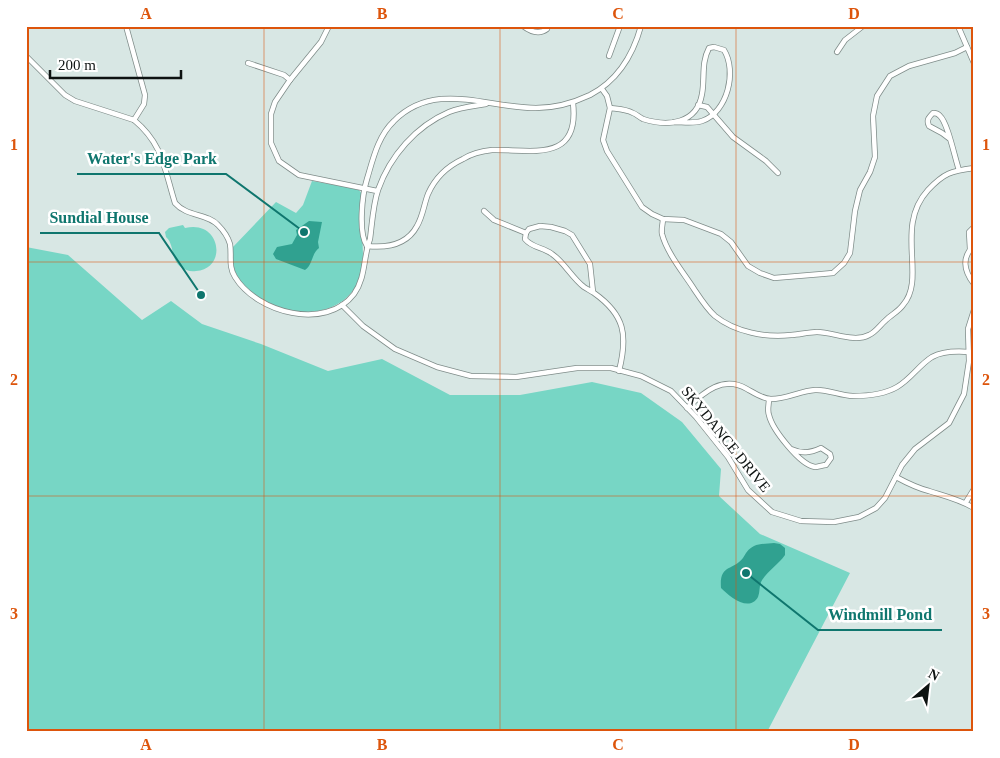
<svg xmlns="http://www.w3.org/2000/svg" width="1000" height="758" viewBox="0 0 1000 758" font-family="Georgia,serif">
  <style>
    .green { fill: #77d6c5 }
    .water { fill: #30a190 }
    .lines { fill: none; stroke-linecap: round; stroke-linejoin: round }
    .minor-casing { stroke: #7f8c89; stroke-width: 6 }
    .minor { stroke: #fff; stroke-width: 4.5 }
    .grid { fill: none; stroke: #dd550c; stroke-width: 1; stroke-opacity: 0.55 }
    .labels { text-anchor: middle; dominant-baseline: central; stroke-width: 5; stroke-linejoin: round; paint-order: stroke }
    .street-label { font-size: 15px; fill: #0d1211; stroke: #fff }
    .leader { fill: none; stroke: #0f766e; stroke-width: 2 }
    .callout-dot { fill: #0f766e; stroke: #fff; stroke-width: 2 }
    .callout-label { font-size: 16px; text-anchor: middle; font-weight: bold; fill: #0f766e; stroke: #fff; stroke-width: 5; stroke-linejoin: round; paint-order: stroke }
    .neatline { fill: none; stroke: #dd550c; stroke-width: 2 }
    .grid-label { font-size: 16px; text-anchor: middle; font-weight: bold; fill: #dd550c }
  </style>
  <rect width="100%" height="100%" fill="#d8e7e4"/>
  <!-- green -->
  <g class="green">
    <path d="M312,181L358,189L362,194C362,202 360,209 361,217C361,238 367,263 358,282C336,329 258,316 236,275C232,266 232,257 232,248L276,202L296,213L303,205Z"/>
    <path d="M183,225L185,228C221,219 228,269 196,271C190,272 185,270 181,267C170,259 175,245 166,237L165,232L169,228Z"/>
    <polygon points="26,247 68,255 142,320 171,301 202,324 261,344 328,371 382,359 450,395 520,395 592,382 641,393 682,422 721,469 719,496 760,534 850,573 767,732 26,732"/>
  </g>
  <!-- water -->
  <g class="water">
    <path d="M309,221L322,222L318,242L319,248C311,254 313,265 305,270L276,259L273,254L277,247L292,244L297,235L296,230Z"/>
    <path d="M774,543L780,544L785,548V555C778,565 767,571 761,582C759,587 760,592 758,597C749,613 729,596 721,588C719,564 733,571 743,558C746,553 748,549 754,546C760,543 768,544 774,543Z"/>
  </g>
  <g class="lines">
    <!-- minor casing -->
    <g class="minor-casing">
      <g id="minor">
        <polyline points="126,26 145,95 144,104 134,120"/>
        <polyline points="329,26 321,42 290,80 275,102 271,114 271,143 279,161 299,175 377,191"/>
        <path d="M523,26C531,32 539,35 547,29L548,26"/>
        <polyline points="958,26 974,63"/>
        <polyline points="837,52 845,40 863,26"/>
        <path d="M26,56L65,95L75,101L134,120C163,144 164,168 175,203C187,217 207,213 218,225C223,230 228,237 230,244C232,256 228,266 235,277C257,313 326,331 354,294C366,277 363,258 370,239C372,224 373,205 378,190C390,156 416,126 449,112C461,107 474,106 486,104"/>
        <polyline points="609,56 620,26"/>
        <polyline points="248,63 284,75 290,80"/>
        <polyline points="602,89 607,96 610,108 603,140 607,151 642,207 652,214 663,219 684,220 721,234 731,242 748,266 760,273 774,278 822,274 833,273 844,263 850,253 855,211 860,190 870,172 875,157 873,116 877,96 890,76 909,66 955,53 967,47"/>
        <polyline points="698,105 707,107 733,137 766,161 778,173"/>
        <path d="M610,108C618,109 626,109 633,113C636,114 639,117 643,119C668,127 697,124 702,94C705,78 701,63 709,48L714,47L724,50C737,71 728,112 702,121C693,124 683,122 674,122"/>
        <path d="M950,139L942,133L929,126C926,120 929,117 933,113C936,113 938,113 940,116C948,123 955,159 959,170"/>
        <polyline points="484,211 494,220 526,233"/>
        <path d="M663,219C663,223 661,229 662,234C667,253 683,272 694,289C700,298 707,309 715,316C735,332 766,338 791,335C799,335 808,332 817,332C833,332 854,343 869,335C876,332 880,325 886,320C891,315 899,311 903,305C927,278 894,227 928,190C944,173 951,171 974,168"/>
        <path d="M974,245C961,258 964,271 974,284"/>
        <path d="M367,246C358,233 362,195 367,179C373,159 378,136 394,121C435,80 486,108 536,108C556,108 573,103 590,95C617,81 633,55 641,26"/>
        <path d="M367,246C386,248 407,245 417,226C423,216 424,204 428,194C435,178 448,166 463,159C471,154 482,151 492,150C530,149 580,164 573,103"/>
        <polyline points="970,249 969,232 974,227"/>
        <path d="M593,292L590,264L572,235L565,231L551,227L540,226L529,229L526,233L525,239C532,248 543,247 552,254C564,262 572,278 584,287C587,289 591,291 594,293C625,315 628,335 619,371"/>
        <polyline points="342,305 363,326 395,349 437,367 471,376 516,377 577,368 611,368 641,376 671,391 696,417 728,457 748,490 772,512 801,521 834,522 859,517 876,508 885,498 902,465 915,449 949,423 964,394 969,361 968,329 974,310"/>
        <path d="M769,399C769,404 767,410 769,415C772,429 800,465 815,467C818,467 823,465 826,465L831,458L830,454L821,448C810,453 802,454 791,449"/>
        <path d="M687,408C704,392 723,375 747,389C754,393 763,399 771,399C787,399 800,391 815,390C828,389 840,396 853,396C867,396 885,394 897,387C911,379 919,365 932,357C943,351 956,351 969,352"/>
        <path d="M896,477C907,483 917,488 929,491C945,496 959,499 974,508"/>
        <polyline points="966,502 974,489"/>
      </g>
    </g>
    <!-- minor -->
    <use href="#minor" class="minor"/>
  </g>
  <!-- grid -->
  <path class="grid" d="M264,26V732M500,26V732M736,26V732M26,262H974M26,496H974"/>
  <g class="labels">
    <!-- street labels -->
    <g class="street-label">
      <text transform="translate(726 439) rotate(51)">SKYDANCE DRIVE</text>
    </g>
  </g>
  <!-- callouts -->
  <path class="leader" d="M304 232L226 174H77M201 295L159 233H40M746 573L818 630H942"/>
  <g class="callout-dot">
    <circle cx="304" cy="232" r="5"/>
    <circle cx="201" cy="295" r="5"/>
    <circle cx="746" cy="573" r="5"/>
  </g>
  <g class="callout-label">
    <text x="152" y="164">Water's Edge Park</text>
    <text x="99" y="223">Sundial House</text>
    <text x="880" y="620">Windmill Pond</text>
  </g>
  <!-- border -->
  <rect width="1000" height="758" fill="none" stroke="#ffffff" stroke-width="55"/>
  <!-- north arrow -->
  <g transform="translate(928 686) rotate(28)" stroke="#ffffff" stroke-width="4" paint-order="stroke">
  <path d="M0-4L9 19L0 12L-9 19Z" fill="#0d1211"/>
  <text y="-8" font-size="14" font-weight="bold" text-anchor="middle" fill="#0d1211">N</text>
  </g>
  <!-- scale -->
  <path d="M50 70v8h131v-8" fill="none" stroke="#0d1211" stroke-width="2.5"/>
  <text x="58" y="70" font-size="15" fill="#0d1211" stroke="#ffffff" stroke-width="4" paint-order="stroke">200 m</text>
  <rect x="28" y="28" width="944" height="702" class="neatline"/>
  <g class="grid-label">
    <text x="146" y="19">A</text>
    <text x="382" y="19">B</text>
    <text x="618" y="19">C</text>
    <text x="854" y="19">D</text>
    <text x="14" y="150">1</text>
    <text x="986" y="150">1</text>
    <text x="14" y="385">2</text>
    <text x="986" y="385">2</text>
    <text x="14" y="619">3</text>
    <text x="986" y="619">3</text>
    <text x="146" y="750">A</text>
    <text x="382" y="750">B</text>
    <text x="618" y="750">C</text>
    <text x="854" y="750">D</text>
  </g>
</svg>
